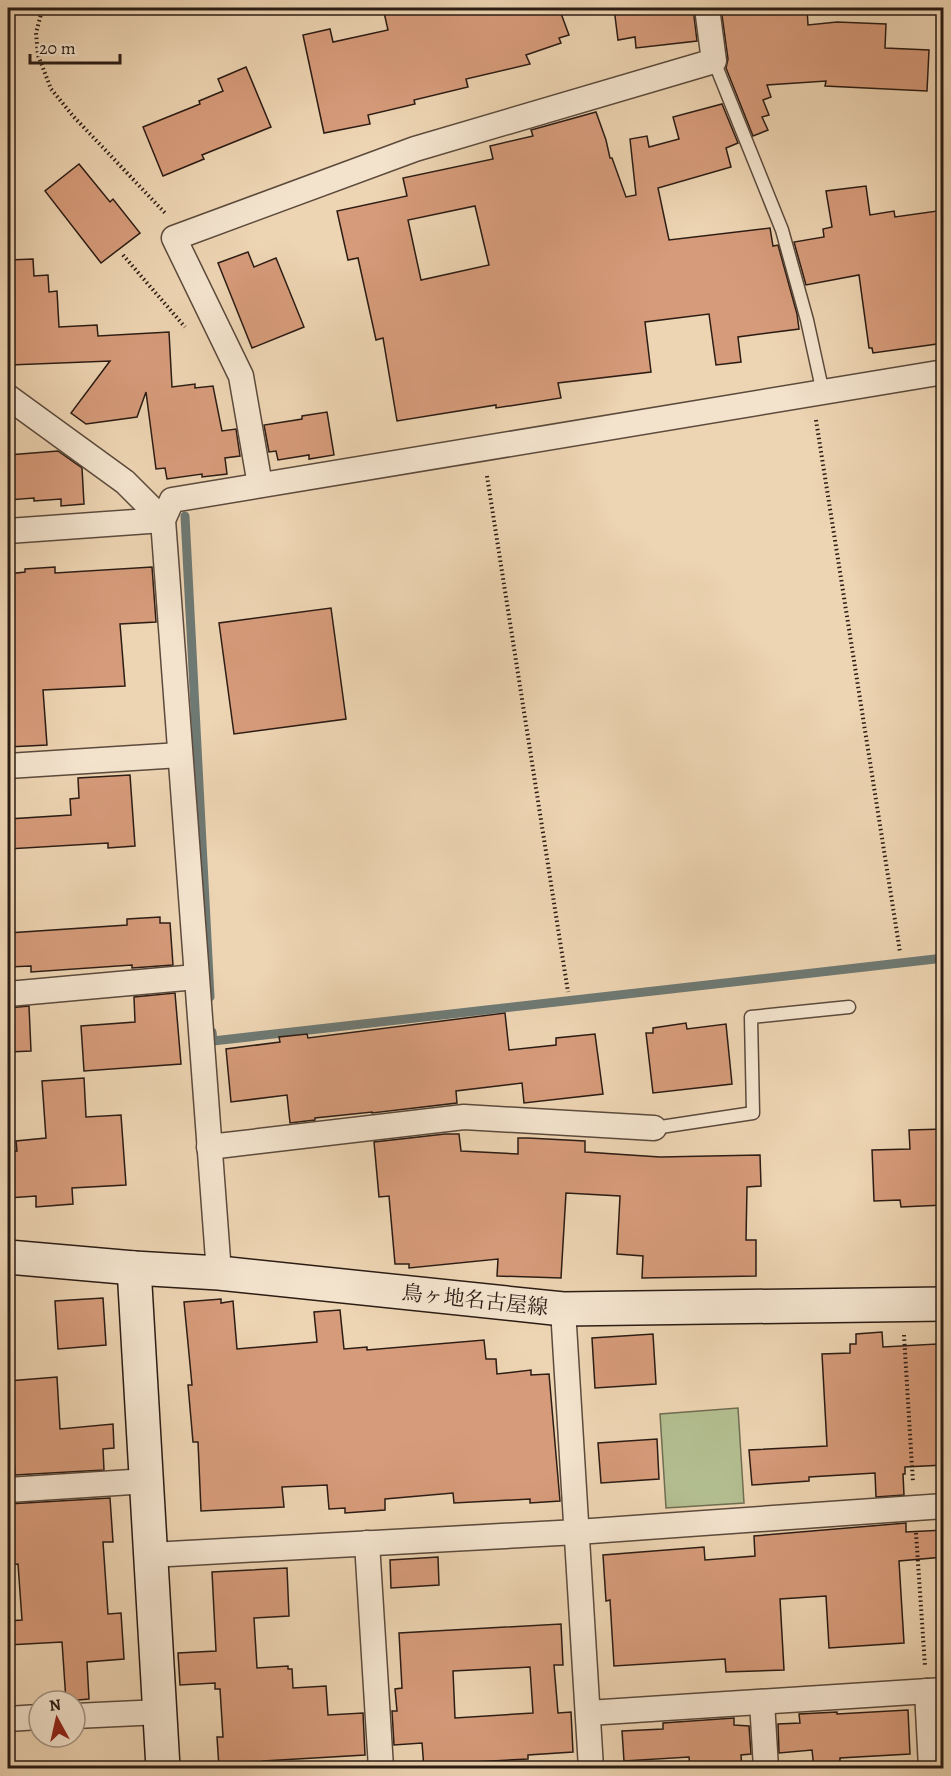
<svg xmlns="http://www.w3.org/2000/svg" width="951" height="1776" viewBox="0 0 951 1776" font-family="Alegreya,'Noto Serif JP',serif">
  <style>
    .green { fill: #b3be90; stroke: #6f6d52; stroke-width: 1.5 }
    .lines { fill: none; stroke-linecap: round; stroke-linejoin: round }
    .stream { stroke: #6e7973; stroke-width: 9 }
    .building { fill: #d69b7a; stroke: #2b1c14; stroke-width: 1.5; fill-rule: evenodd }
    .lane-casing { stroke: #5c4a3c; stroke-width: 15 }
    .street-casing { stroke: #5c4a3c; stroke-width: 27 }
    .secondary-casing { stroke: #2b1c14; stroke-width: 36 }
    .path { stroke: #2b1c14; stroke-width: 4; stroke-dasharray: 1.5 3; stroke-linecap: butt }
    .lane { stroke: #f3e3cd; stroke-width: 12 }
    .street { stroke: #f3e3cd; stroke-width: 24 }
    .secondary { stroke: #f3e3cd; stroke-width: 33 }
    .labels { text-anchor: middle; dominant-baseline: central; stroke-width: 4.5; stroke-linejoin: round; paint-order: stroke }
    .street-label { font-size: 21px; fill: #2b1c14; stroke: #f3e3cd }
  </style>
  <rect width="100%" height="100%" fill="#edd4b2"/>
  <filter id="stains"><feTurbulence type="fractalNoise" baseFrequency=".00333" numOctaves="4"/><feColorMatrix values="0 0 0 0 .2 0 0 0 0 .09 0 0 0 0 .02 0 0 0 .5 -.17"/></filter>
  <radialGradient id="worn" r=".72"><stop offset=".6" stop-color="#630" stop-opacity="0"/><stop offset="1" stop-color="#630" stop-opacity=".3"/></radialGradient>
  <!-- green -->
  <polygon class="green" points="738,1408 744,1503 666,1508 660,1414"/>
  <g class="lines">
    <!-- stream -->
    <g class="stream">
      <polyline points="185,516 210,997"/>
      <polyline points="212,1032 213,1041 944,958"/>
    </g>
  </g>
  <!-- building -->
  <g class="building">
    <polygon points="383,8 559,8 569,35 559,38 561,43 526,55 530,64 466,79 468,87 414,100 415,104 368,115 370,124 324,133 303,35 330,29 333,42 388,30"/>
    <polygon points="614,8 693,8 697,41 636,48 635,37 618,40"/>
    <polygon points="721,8 807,8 808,25 837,22 886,24 885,48 929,50 927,91 825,86 826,81 767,85 771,97 763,100 769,115 762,117 768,130 753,136 726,68 728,59"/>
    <polygon points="246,67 271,127 202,155 204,159 163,176 143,127 200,104 199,101 223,91 218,79"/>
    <path d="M722,104L738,143L726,148L731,167L658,188L669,240L770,228L773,246L778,245L797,314L799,329L738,337L741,362L716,365L709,314L645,322L651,372L558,383L561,398L496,408V405L397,421L383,338L376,340L358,258L348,260L337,211L407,196L403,178L493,159L490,146L533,136L531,130L596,112L606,140L610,158H612L626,197L636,195L630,139L647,136L649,147L679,139L673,117ZM475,206L489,265L421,280L408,220Z"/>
    <polygon points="79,164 110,202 113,199 140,233 101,263 45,191"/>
    <polygon points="866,186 870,215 894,211 895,217 944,210 944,259 937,259 944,303 944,343 873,353 872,348 869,348 859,275 806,285 794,242 824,237 823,229 832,227 826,191"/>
    <polygon points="248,252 254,267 276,258 304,327 252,348 218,263"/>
    <polygon points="33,259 34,276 48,275 49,292 57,291 59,327 97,325 98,336 169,332 172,387 195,384 195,388 213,386 222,431 236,429 240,456 225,458 227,474 202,477 202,474 167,479 165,468 156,469 146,392 137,417 86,424 71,413 110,361 10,365 8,328 8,260"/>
    <polygon points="327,412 334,455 309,459 309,455 278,460 276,451 269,452 264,425 302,419 302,416"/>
    <polygon points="58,451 82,468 84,504 61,506 61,499 34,501 34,498 8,500 8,455"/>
    <polygon points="55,567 55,573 152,567 156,622 120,624 125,686 43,690 47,745 8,747 8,574 25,572 25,569"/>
    <polygon points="331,608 346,719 234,734 219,623"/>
    <polygon points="130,775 135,846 108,848 108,843 8,849 8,819 71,815 70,799 79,798 78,778"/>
    <polygon points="160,917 160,923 170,923 173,965 132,968 132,965 31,972 31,966 8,967 8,933 127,925 127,919"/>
    <polygon points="175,993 181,1064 84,1071 81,1026 135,1022 134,997"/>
    <polygon points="29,1006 31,1051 8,1052 8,1008"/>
    <polygon points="505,1013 509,1050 556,1045 556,1038 595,1034 603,1094 524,1103 522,1083 456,1091 457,1103 372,1113 372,1112 315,1118 315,1120 290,1123 287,1095 231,1102 226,1049 280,1042 279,1037 307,1034 308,1038"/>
    <polygon points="686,1023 687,1029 726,1024 732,1084 653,1093 646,1033 653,1033 653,1028"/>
    <polygon points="84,1078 86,1117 121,1115 126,1185 72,1188 73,1204 36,1207 36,1196 8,1198 8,1152 17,1151 16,1141 46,1138 42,1081"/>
    <polygon points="944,1129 944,1205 901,1207 900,1200 874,1201 872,1150 910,1149 909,1130"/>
    <polygon points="445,1134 459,1134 461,1151 518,1154 518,1138 528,1138 585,1141 585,1152 660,1157 760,1155 761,1186 747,1187 746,1240 756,1240 756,1276 642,1278 643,1256 617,1254 620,1196 566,1193 561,1278 497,1276 498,1259 409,1268 409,1264 395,1264 389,1196 379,1197 374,1142"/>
    <polygon points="103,1298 106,1345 58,1349 55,1301"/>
    <polygon points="221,1299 221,1303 233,1301 237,1349 317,1342 314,1312 340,1310 344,1349 367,1347 367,1350 484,1340 486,1359 496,1359 497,1374 531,1370 531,1375 549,1374 560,1501 530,1503 530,1499 454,1503 453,1493 385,1499 385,1510 345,1513 345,1508 329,1509 327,1485 282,1487 284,1507 201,1511 198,1442 193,1442 188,1385 192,1385 184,1302"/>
    <polygon points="882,1332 883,1347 937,1344 937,1352 944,1351 944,1465 905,1467 905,1474 903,1474 904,1495 876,1497 875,1473 809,1477 809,1481 752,1485 749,1450 827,1446 822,1354 850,1353 850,1344 856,1344 856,1334"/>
    <polygon points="653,1334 656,1384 595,1388 592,1338"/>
    <polygon points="57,1377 60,1429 113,1424 114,1448 103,1449 104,1470 15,1475 12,1419 8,1419 8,1381"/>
    <polygon points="657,1439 659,1479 601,1483 598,1443"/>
    <polygon points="110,1498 113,1542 103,1542 108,1614 121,1613 124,1659 87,1662 89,1699 66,1701 62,1642 8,1645 8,1621 22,1620 18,1564 8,1565 8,1504"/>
    <polygon points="906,1523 906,1532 944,1530 944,1557 899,1561 904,1643 829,1648 826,1596 780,1599 784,1670 726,1672 725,1659 614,1666 610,1600 606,1601 603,1555 704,1547 705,1560 755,1556 754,1536"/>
    <polygon points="438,1557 439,1585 391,1588 390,1560"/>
    <polygon points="287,1568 289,1616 254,1618 257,1668 288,1666 288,1669 292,1669 293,1688 326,1686 328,1715 363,1713 365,1755 263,1761 263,1767 219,1768 217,1737 223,1737 220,1689 215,1689 215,1683 180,1685 178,1653 216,1651 212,1572"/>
    <path d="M561,1624L563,1665H554L558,1713L571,1712L573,1752L528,1755V1759L456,1763V1768H424L422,1743L394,1745L392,1711H397L395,1689L402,1688L399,1633ZM530,1667L533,1713L455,1718L453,1671Z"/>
    <polygon points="908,1710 910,1754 840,1758 840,1768 814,1768 812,1750 779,1753 778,1724 800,1723 799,1714 837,1712 837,1714"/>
    <polygon points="734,1718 734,1725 749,1726 751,1754 741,1755 742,1768 690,1768 689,1757 624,1761 622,1731 663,1729 663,1723"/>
  </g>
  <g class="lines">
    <!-- lane casing -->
    <g class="lane-casing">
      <g id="lane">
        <polyline points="714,61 782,230 807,320 823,393"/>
        <polyline points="654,1128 753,1113 751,1017 849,1007"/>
      </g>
    </g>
    <!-- street casing -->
    <g class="street-casing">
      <g id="street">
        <polyline points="8,397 125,482 163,520"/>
        <polyline points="260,485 241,376 174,238 415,149 714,61 707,8"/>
        <polyline points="8,531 163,520"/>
        <polyline points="8,766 180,755"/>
        <polyline points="8,994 196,977"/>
        <polyline points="209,1147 464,1117 654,1128"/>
        <polyline points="219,1273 163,520 172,500 944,372"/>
        <polyline points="563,1309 591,1768"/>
        <polyline points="8,1490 147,1481"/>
        <polyline points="367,1543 381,1768"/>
        <polyline points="151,1555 577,1532 944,1506"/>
        <polyline points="927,1691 931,1768"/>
        <polyline points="762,1702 766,1768"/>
        <polyline points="588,1713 944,1690"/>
        <polyline points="75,1716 160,1712"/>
        <polyline points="8,1719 39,1717"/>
      </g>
    </g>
    <!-- secondary casing -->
    <g class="secondary-casing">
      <g id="secondary">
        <polyline points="8,1257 134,1268 219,1273 563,1309 944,1304"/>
        <polyline points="134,1268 163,1768"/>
      </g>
    </g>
    <!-- path -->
    <g class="path">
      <polyline points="45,8 41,14 36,33 38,55 51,89 74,117 165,213"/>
      <polyline points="123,255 185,327"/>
      <polyline points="816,420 900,952"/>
      <polyline points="487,476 568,992"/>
      <polyline points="904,1335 913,1483"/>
      <polyline points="916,1533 925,1666"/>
    </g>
    <!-- lane -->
    <use href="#lane" class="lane"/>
    <!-- street -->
    <use href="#street" class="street"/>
    <!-- secondary -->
    <use href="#secondary" class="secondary"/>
  </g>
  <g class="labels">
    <!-- street labels -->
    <g class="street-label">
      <text transform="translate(475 1300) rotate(6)">鳥ヶ地名古屋線</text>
    </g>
  </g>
  <!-- margin -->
  <rect width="951" height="1776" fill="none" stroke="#edd4b2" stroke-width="30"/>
  <rect x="9" y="9" width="933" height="1758" fill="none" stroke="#2b1c14" stroke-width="3"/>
  <rect x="15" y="15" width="921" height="1746" fill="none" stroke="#2b1c14" stroke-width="1.5"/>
  <!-- north arrow -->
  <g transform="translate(57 1719) rotate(352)"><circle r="28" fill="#f3e3cd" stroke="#a39383" stroke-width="1.5"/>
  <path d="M0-4.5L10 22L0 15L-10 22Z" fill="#8f2418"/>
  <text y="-9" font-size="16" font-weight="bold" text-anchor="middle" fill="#2b1c14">N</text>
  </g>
  <!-- scale -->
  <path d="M30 54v9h90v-9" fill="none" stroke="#2b1c14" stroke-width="3"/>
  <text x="39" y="54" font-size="18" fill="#2b1c14" stroke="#f3e3cd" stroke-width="4.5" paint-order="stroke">20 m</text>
  <rect width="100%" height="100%" filter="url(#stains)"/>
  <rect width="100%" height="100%" fill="url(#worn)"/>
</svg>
